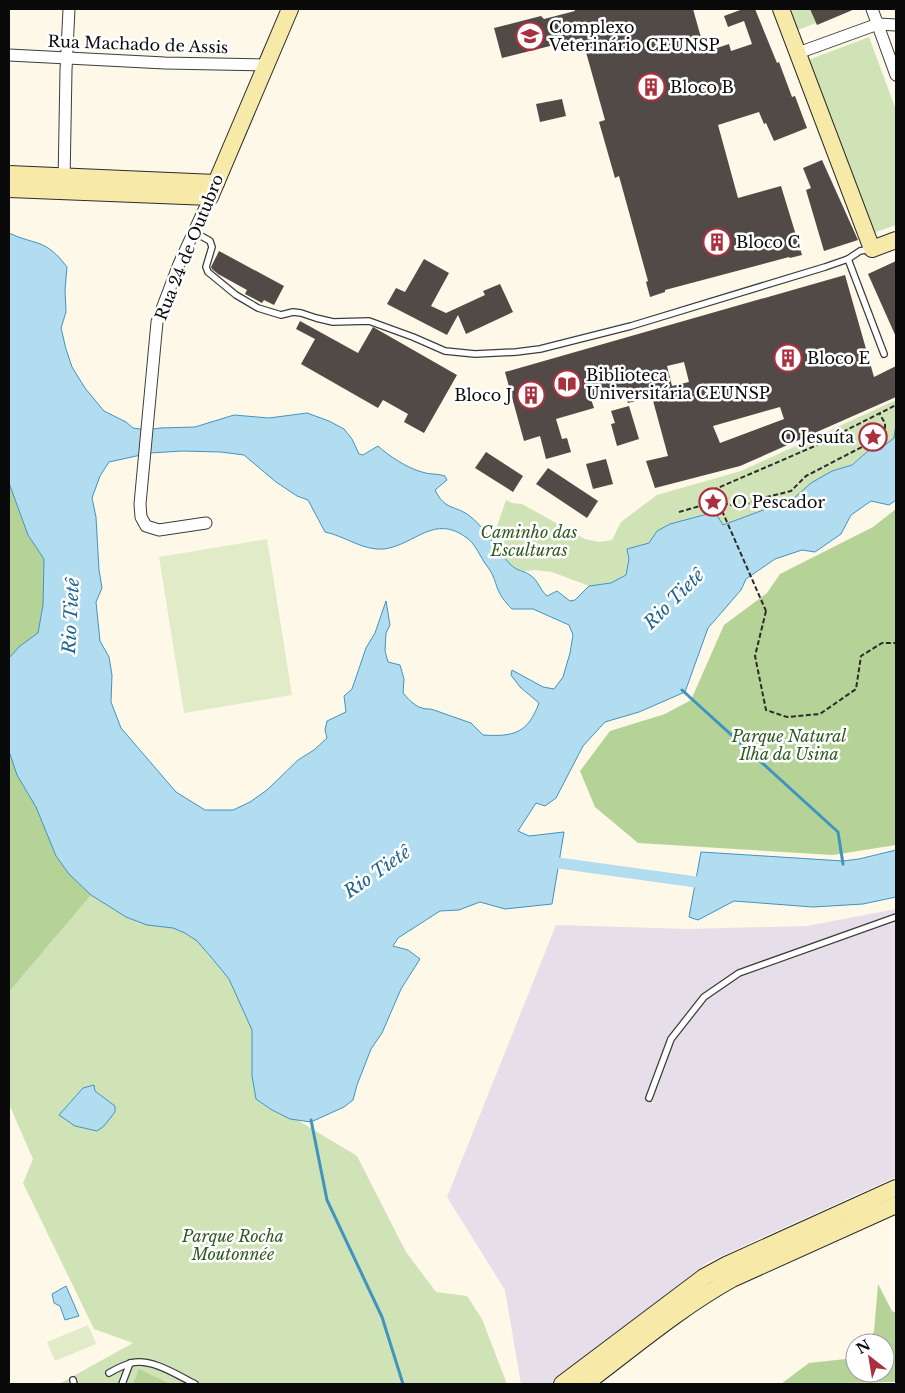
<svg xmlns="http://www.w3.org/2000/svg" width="905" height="1393" viewBox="0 0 905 1393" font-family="'Libre Baskerville',serif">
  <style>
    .industrial { fill: #e6dee8 }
    .green { fill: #d0e3b6 }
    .forest { fill: #b5d297 }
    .pitch { fill: #e1ebc7 }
    .water { fill: #b2dcef; stroke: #4094bf; fill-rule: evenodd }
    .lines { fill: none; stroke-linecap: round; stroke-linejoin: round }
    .stream { stroke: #4094bf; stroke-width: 3 }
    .canal { stroke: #b2dcef; stroke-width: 11 }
    .building { fill: #514a47; fill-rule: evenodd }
    .lane-casing { stroke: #3d3d3d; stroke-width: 8 }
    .street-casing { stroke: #3d3d3d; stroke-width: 13 }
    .secondary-casing { stroke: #2c2c2c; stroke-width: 18 }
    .path { stroke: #2c2c2c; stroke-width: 2; stroke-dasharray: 5 2.5; stroke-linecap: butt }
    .lane { stroke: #fff; stroke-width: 5.5 }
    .street { stroke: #fff; stroke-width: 11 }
    .secondary { stroke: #f7eaa9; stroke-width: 16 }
    .path-bridge { stroke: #2c2c2c; stroke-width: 2; stroke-dasharray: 5 2.5; stroke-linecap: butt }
    .labels { text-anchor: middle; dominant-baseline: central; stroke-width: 5; stroke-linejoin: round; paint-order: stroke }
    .poi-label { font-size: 16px; fill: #0a0a0a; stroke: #fff; text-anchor: start }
    .street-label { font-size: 16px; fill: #0a0a0a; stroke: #fff }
    .park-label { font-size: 16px; font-style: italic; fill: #305a21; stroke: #fff }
    .water-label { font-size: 18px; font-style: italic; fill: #20648e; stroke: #fff }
  </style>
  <rect width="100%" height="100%" fill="#fdf8e8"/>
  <!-- industrial -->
  <polygon class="industrial" points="896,909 896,1177 708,1262 553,1384 521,1384 505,1290 447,1197 556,925 688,929 807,926"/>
  <!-- green -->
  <g class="green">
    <polygon points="787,9 853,9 795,31"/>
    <polygon points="869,37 896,110 896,225 873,233 808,60"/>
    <polygon points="896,400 895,438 885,445 868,451 851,465 832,471 811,483 793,499 722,525 715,512 670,524 657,531 649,543 627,549 629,559 627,575 611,583 589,586 552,572 535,570 519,572 510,564 492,541 506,500 512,503 522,504 585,539 599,542 612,540 621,522 657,495 741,471"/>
    <path d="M91,895L126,917L147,925L173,928L185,933L197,941L229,979L252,1030V1076L256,1099C269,1109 283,1118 299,1121L357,1156L406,1252L436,1292L467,1296L482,1319L507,1384H59L133,1343L94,1329L23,1183L33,1159L9,1104V992Z"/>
  </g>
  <!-- forest -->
  <g class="forest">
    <polygon points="9,483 28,535 44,559 43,605 38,633 20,646 9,658"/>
    <polygon points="896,509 896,845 833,855 638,843 595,807 580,771 610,731 665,714 691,700 724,625 767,593 780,574 873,527"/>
    <polygon points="9,751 17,775 36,807 56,856 69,874 91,895 9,992"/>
    <polygon points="878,1284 892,1311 896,1313 896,1382 781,1384 809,1363 855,1358 855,1373 885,1373 885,1343 868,1343 874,1331"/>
    <polygon points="139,1369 170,1384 133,1384"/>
  </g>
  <!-- pitch -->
  <g class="pitch">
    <polygon points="267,539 292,695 184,713 159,557"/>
    <polygon points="88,1325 96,1344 55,1361 47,1342"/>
  </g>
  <!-- water -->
  <g class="water">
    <path d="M9,233C37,246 45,238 67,267L65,290L66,312L61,328L66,349L72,367L85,388L104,411L126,422L133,428L147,430L160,428L195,427L234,415L269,418L307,413L329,421L344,429L352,439L359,454L363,455L378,446C389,456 407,468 422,472C430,475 437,473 445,476L447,480L435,490C446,512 455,504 471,517C487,530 496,549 510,564C518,572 523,570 530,575C538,580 540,590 547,596L557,591L570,601L575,600L589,586L611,583L626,575L629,559L627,549L649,543L657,531L670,524L715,512L723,525L793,499L811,483L832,471L852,465L868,451L885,445L894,438L896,423V500L889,505L871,501L851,515L841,534L815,552L802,550L775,559L746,579L741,590L708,628L685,692L639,712L605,722L583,746L556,798L545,806L536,803L518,831L529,836L564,832L552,904L505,909L480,902L459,910L440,911L398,938L393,946L408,950L420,959L401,989L382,1033L371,1049L357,1085L353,1100L344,1107L311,1122L290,1119L272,1110L256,1099L252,1076V1030L229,979L211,957L197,941L185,933L173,928L147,925L126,917L91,895L69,874L56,856L36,807L17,775L9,751V658L20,646L38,633L43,605L44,559L28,535L9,483ZM182,451L221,452L244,455L276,482L297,496L308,500L325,532C345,536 363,551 384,549C415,545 434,513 467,538C474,543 478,552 483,560C485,564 489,568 491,572C494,577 495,582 497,587C500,596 505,602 512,609H533L569,625L573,635L570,653L563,677L554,689L543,687L512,670L511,675L520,687L539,703C528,733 514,737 483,735L471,723L431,709C418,710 411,702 403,693L404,679L400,665L388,662L385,651L386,633L390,625L386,601L375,633L366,648L352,689L344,696L346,712L327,721L325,730L327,738L314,750L298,760L267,790L250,802L233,810H205L176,792L121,728L111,702L112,675L109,657L100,641L96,602L102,588L99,570L96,517L92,498L100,476L109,462L150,453Z"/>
    <polygon points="896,850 896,897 863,904 813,907 734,901 698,920 689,917 701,852 843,861 859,859"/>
    <polygon points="94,1085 95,1091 115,1106 115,1112 104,1126 97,1131 75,1126 59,1115 83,1088"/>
    <polygon points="66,1286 79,1316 65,1320 60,1306 54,1303 52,1294"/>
  </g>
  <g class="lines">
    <!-- stream -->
    <g class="stream">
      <polyline points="682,690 838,832 843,864"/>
      <polyline points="311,1120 327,1200 382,1317 403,1384"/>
    </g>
    <!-- canal -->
    <polyline class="canal" points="544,861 696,882 711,880"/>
  </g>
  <!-- building -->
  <g class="building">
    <polygon points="574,9 693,9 705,52 729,44 731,51 752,44 744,21 728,27 724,16 743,9 755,9 777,63 779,62 792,97 795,96 807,128 774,141 766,123 764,124 759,112 718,125 738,198 781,186 802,255 790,258 789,257 665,290 665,292 650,297 646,282 648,281 619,176 615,178 599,122 605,120 582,38 502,58 494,28 541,16 544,19 575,11"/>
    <polygon points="810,9 855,9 817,25"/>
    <polygon points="562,99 566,116 540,122 536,104"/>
    <polygon points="822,160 858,240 824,251 806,190 811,188 803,168"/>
    <polygon points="219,251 284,286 274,305 264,300 262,303 245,294 247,290 218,274 212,269 211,267"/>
    <polygon points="424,259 449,273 431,306 446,313 485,295 483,291 500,284 513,312 466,334 458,315 447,335 387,304 396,288 405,292"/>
    <polygon points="896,261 896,337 868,274"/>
    <path d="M845,275L874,377L896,366V397L740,466L655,488L646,461L668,456L652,397L628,403L624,390L591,399L594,408L556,419L562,439L567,438L571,452L546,459L540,436L524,441L505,372ZM684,362L689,382L672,386L667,366ZM780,407L784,419L720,443L713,426Z"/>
    <polygon points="300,321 358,353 373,327 457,375 424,433 404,422 408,414 383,400 378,408 301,364 315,339 296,329"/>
    <polygon points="629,406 639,439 617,446 611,424 615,423 611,411"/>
    <polygon points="486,452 523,476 513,492 475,468"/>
    <polygon points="606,459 613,484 593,489 586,464"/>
    <polygon points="548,468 598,501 587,518 536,484"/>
  </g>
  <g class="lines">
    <!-- lane casing -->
    <g class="lane-casing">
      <g id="lane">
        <polyline points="194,232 210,241 212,247 206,267 208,272 236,295 258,308 271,312 281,315 293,312 301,313 316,318 333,322 369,321 413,337 445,351 475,354 516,352 540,349 631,326 825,267 848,259 860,251 870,249"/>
        <polyline points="848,259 884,354"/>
        <polyline points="649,1098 671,1039 704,997 739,973 896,917"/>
        <path d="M109,1373C116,1369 124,1365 131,1363C152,1358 177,1375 195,1384"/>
        <polyline points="73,1380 74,1384"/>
        <polyline points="122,1384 130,1363"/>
      </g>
    </g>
    <!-- street casing -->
    <g class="street-casing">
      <g id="street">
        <polyline points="872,9 896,75"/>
        <polyline points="798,53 878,24 896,25"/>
        <polyline points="9,55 165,63 265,65"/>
        <polyline points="64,182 66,70 69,9"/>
        <polyline points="206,523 159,530 146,526 141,517 140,504 157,322 179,264 210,197"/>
      </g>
    </g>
    <!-- secondary casing -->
    <g class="secondary-casing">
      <g id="secondary">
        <polyline points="781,9 872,249 896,240"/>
        <polyline points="9,174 216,183"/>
        <polyline points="9,189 210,197 290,9"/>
        <polyline points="562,1384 704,1277 726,1265 896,1188"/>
        <path d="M585,1384C633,1348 680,1308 732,1279L896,1205"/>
      </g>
    </g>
    <!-- path -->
    <g class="path">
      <polyline points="716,497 713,490 815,446 896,405"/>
      <polyline points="679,512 707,504 727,504 738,507 763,498 791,491 806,476 885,435 885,423 879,413"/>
      <polyline points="766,611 755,656 766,710 787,717 820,714 856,689 861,656 882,643 896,643"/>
    </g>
    <!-- lane -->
    <use href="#lane" class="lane"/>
    <!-- street -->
    <use href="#street" class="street"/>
    <!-- secondary -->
    <use href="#secondary" class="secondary"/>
    <!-- path-bridge -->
    <polyline class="path-bridge" points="716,497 766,611"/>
  </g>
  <!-- icons -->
  <defs>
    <g id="university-ring" transform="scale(1.4375)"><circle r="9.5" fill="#fff" stroke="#ab303d" stroke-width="1.5"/><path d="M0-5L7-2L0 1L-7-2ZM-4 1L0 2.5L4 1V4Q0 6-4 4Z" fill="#ab303d"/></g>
    <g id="building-ring" transform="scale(1.4375)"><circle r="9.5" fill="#fff" stroke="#ab303d" stroke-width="1.5"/><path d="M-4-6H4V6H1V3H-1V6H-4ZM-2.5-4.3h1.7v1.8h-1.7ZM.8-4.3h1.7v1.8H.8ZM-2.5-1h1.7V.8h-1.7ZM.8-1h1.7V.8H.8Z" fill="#ab303d"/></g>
    <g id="library-ring" transform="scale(1.4375)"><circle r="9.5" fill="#fff" stroke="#ab303d" stroke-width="1.5"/><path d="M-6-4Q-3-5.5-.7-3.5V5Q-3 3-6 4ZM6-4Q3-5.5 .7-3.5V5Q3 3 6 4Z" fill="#ab303d"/></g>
    <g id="sight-ring" transform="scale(1.4375)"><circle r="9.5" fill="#fff" stroke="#ab303d" stroke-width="1.5"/><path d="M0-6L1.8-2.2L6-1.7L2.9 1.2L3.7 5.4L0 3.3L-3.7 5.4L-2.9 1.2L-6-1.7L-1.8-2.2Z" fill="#ab303d"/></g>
  </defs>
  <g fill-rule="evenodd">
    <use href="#university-ring" x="530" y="36"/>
    <use href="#building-ring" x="651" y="87"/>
    <use href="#building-ring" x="717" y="242"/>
    <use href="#building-ring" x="788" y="358"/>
    <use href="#library-ring" x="567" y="384"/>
    <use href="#building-ring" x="531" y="395"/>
    <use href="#sight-ring" x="873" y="437"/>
    <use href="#sight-ring" x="713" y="502"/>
  </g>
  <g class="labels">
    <!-- poi labels -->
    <g class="poi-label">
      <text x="549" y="27">Complexo<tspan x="549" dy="18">Veterinário CEUNSP</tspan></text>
      <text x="670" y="87">Bloco B</text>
      <text x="736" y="242">Bloco C</text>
      <text x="807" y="358">Bloco E</text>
      <text x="586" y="375">Biblioteca<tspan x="586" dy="18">Universitária CEUNSP</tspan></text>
      <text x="512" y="395" text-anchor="end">Bloco J</text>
      <text x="854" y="437" text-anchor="end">O Jesuíta</text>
      <text x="732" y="502">O Pescador</text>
    </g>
    <!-- street labels -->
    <g class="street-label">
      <text transform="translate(138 44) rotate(2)">Rua Machado de Assis</text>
      <text transform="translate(189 247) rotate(-68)">Rua 24 de Outubro</text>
    </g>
    <!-- park labels -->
    <g class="park-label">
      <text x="529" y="532">Caminho das<tspan x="529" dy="18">Esculturas</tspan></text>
      <text x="789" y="736">Parque Natural<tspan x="789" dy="18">Ilha da Usina</tspan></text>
      <text x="233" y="1236">Parque Rocha<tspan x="233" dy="18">Moutonnée</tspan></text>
    </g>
    <!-- water labels -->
    <g class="water-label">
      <text transform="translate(674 599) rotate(-45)">Rio Tietê</text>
      <text transform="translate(71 616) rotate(-87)">Rio Tietê</text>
      <text transform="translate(377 872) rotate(-35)">Rio Tietê</text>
    </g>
  </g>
  <!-- border -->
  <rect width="905" height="1393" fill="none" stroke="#0a0a0a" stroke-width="20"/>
  <!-- north arrow -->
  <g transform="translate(870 1358) rotate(329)"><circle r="24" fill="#ffffff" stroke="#9d9d9d"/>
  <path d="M0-4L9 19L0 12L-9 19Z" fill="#ab303d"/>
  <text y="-8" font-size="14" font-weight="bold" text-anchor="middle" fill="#0a0a0a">N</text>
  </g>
</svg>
